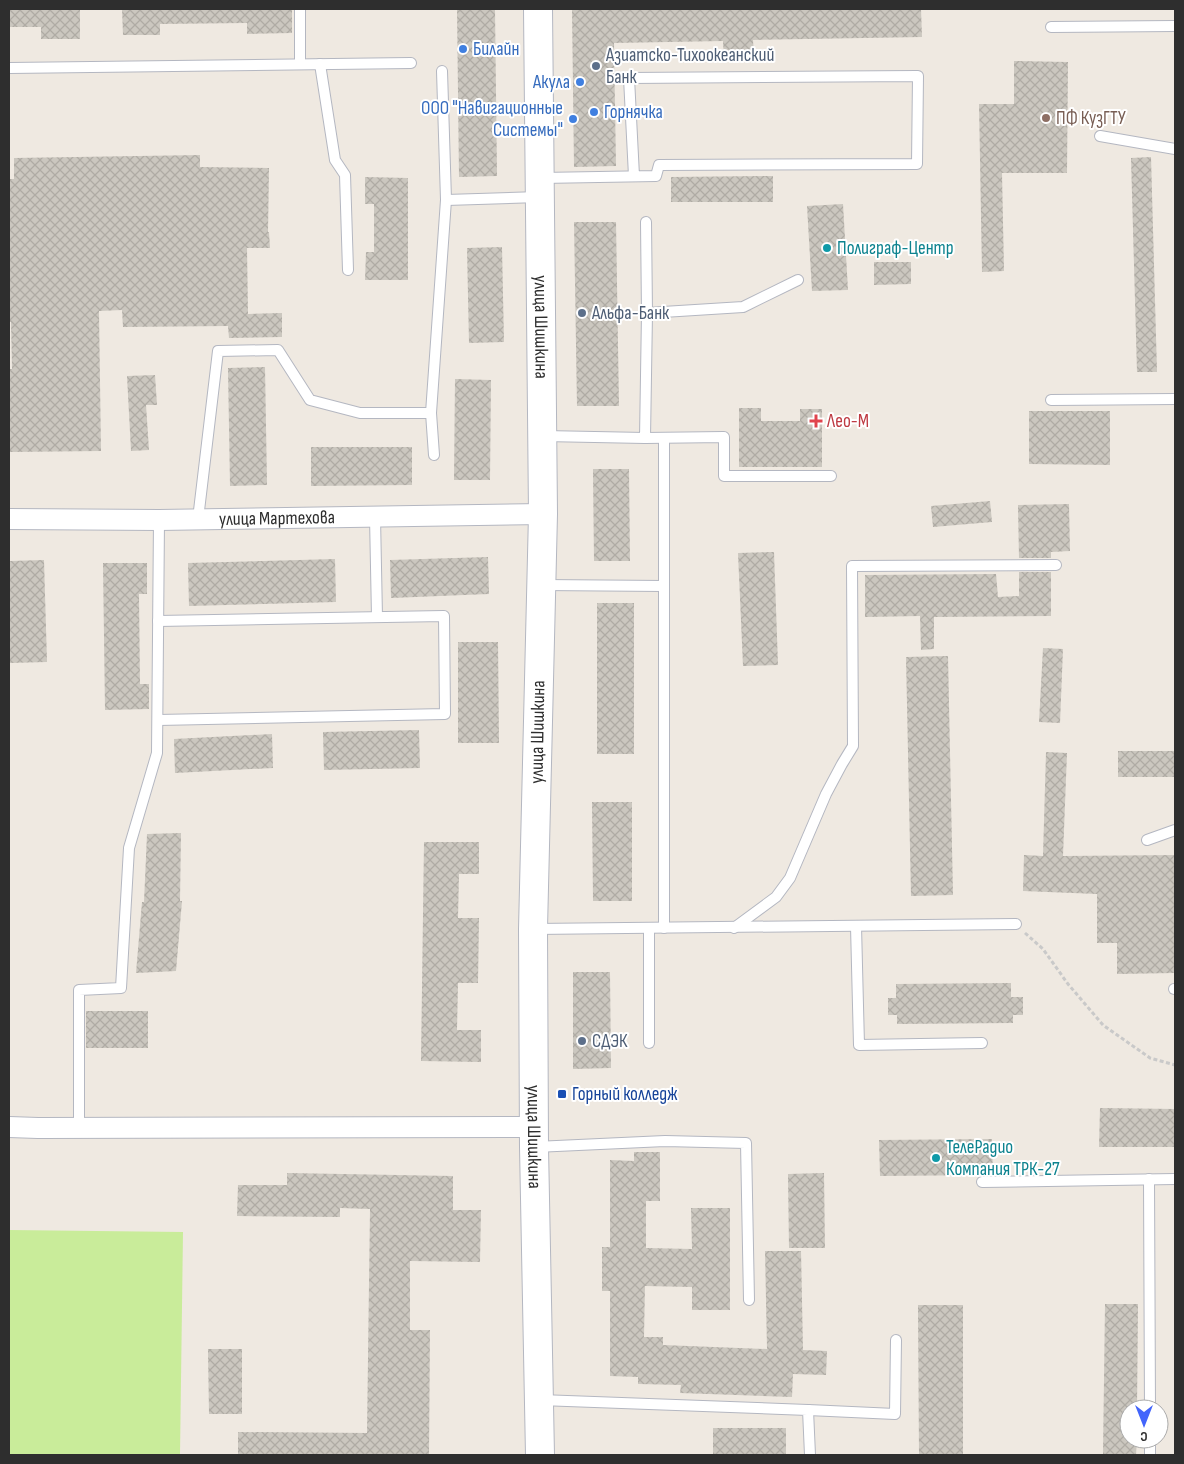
<svg xmlns="http://www.w3.org/2000/svg" width="1184" height="1464" viewBox="0 0 1184 1464" font-family="'Sofia Sans Condensed',sans-serif">
  <style>
    .pitch { fill: #c9ec9a }
    .building { fill: url(#building-cross-hatch) }
    .lines { fill: none; stroke-linecap: round; stroke-linejoin: round }
    .lane-casing { stroke: #b4b7c1; stroke-width: 12 }
    .street-casing { stroke: #b4b7c1; stroke-width: 22 }
    .secondary-casing { stroke: #b4b7c1; stroke-width: 30 }
    .path { stroke: #c9c9c9; stroke-width: 3; stroke-dasharray: 4 2.5; stroke-linecap: butt }
    .lane { stroke: #fff; stroke-width: 10 }
    .street { stroke: #fff; stroke-width: 20 }
    .secondary { stroke: #fff; stroke-width: 28 }
    .shop-dot { fill: #3f7fe0; stroke: #fff; stroke-width: 2 }
    .service-dot { fill: #5c6f8a; stroke: #fff; stroke-width: 2 }
    .education-dot { fill: #8d6e63; stroke: #fff; stroke-width: 2 }
    .culture-dot { fill: #0f9aa8; stroke: #fff; stroke-width: 2 }
    .health-dot { fill: #e0444e; stroke: #fff; stroke-width: 2 }
    .transit-dot { fill: #1a4fb4; stroke: #fff; stroke-width: 2 }
    .labels { text-anchor: middle; dominant-baseline: central; stroke-width: 4; stroke-linejoin: round; paint-order: stroke }
    .shop-label { font-size: 19px; fill: #366cbe; stroke: #fff; text-anchor: start }
    .service-label { font-size: 19px; fill: #4e5e75; stroke: #fff; text-anchor: start }
    .education-label { font-size: 19px; fill: #785e54; stroke: #fff; text-anchor: start }
    .culture-label { font-size: 19px; fill: #0d838f; stroke: #fff; text-anchor: start }
    .street-label { font-size: 19px; fill: #2e2e2e; stroke: #fff }
    .health-label { font-size: 19px; fill: #be3a42; stroke: #fff; text-anchor: start }
    .transit-label { font-size: 19px; fill: #164399; stroke: #fff; text-anchor: start }
  </style>
  <defs>
    <pattern id="building-cross-hatch" width="8" height="8" patternUnits="userSpaceOnUse" patternTransform="scale(1.25)"><rect width="8" height="8" fill="#cbc7bf"/><path d="M0 0l8 8M0 8l8-8" fill="none" stroke="#afaba4"/></pattern>
  </defs>
  <rect width="100%" height="100%" fill="#efe9e1"/>
  <!-- pitch -->
  <polygon class="pitch" points="9,1230 183,1232 180,1455 9,1455"/>
  <!-- building -->
  <g class="building">
    <polygon points="9,9 80,9 80,39 41,39 41,27 9,27"/>
    <polygon points="122,9 292,9 292,33 247,34 247,23 160,24 160,35 123,35"/>
    <polygon points="457,9 495,9 497,176 459,177"/>
    <polygon points="572,9 921,9 922,37 753,40 754,58 724,59 723,41 614,43 616,166 574,167"/>
    <polygon points="1014,61 1068,62 1067,173 1002,173 1004,271 982,272 979,104 1014,104"/>
    <polygon points="200,155 200,167 269,168 268,232 269,232 270,248 247,248 248,314 282,313 282,337 229,338 228,326 123,327 122,310 99,311 101,451 9,452 9,369 12,369 11,322 9,322 9,179 14,179 14,158"/>
    <polygon points="1151,157 1157,372 1137,372 1131,158"/>
    <polygon points="773,176 773,202 671,202 671,177"/>
    <polygon points="365,177 408,178 408,280 365,280 366,252 374,252 374,204 365,204"/>
    <polygon points="843,204 848,290 812,291 807,206"/>
    <polygon points="574,222 616,222 619,406 577,406"/>
    <polygon points="502,247 504,342 469,343 467,248"/>
    <polygon points="874,262 911,262 911,284 874,285"/>
    <polygon points="265,367 267,485 230,486 228,368"/>
    <polygon points="155,375 157,405 146,405 149,450 131,451 127,376"/>
    <polygon points="455,379 491,380 490,480 454,480"/>
    <polygon points="739,408 761,408 761,421 800,421 800,409 822,409 822,467 739,467"/>
    <polygon points="1029,411 1110,411 1110,465 1029,464"/>
    <polygon points="311,447 412,447 412,485 311,486"/>
    <polygon points="593,469 629,469 630,561 594,561"/>
    <polygon points="990,501 992,522 933,527 931,506"/>
    <polygon points="1069,504 1070,551 1051,552 1051,558 1019,558 1018,505"/>
    <polygon points="774,552 778,665 743,666 738,553"/>
    <polygon points="488,557 489,594 391,598 390,560"/>
    <polygon points="335,559 336,602 189,606 188,563"/>
    <polygon points="44,560 47,662 10,663 9,561"/>
    <polygon points="103,563 147,563 147,594 139,594 140,684 149,684 149,709 105,710"/>
    <polygon points="1019,572 1051,572 1051,616 934,617 934,649 921,650 920,616 865,617 865,575 996,574 998,597 1019,596"/>
    <rect x="597" y="603" width="37" height="151"/>
    <polygon points="458,642 498,642 499,743 458,743"/>
    <polygon points="1043,648 1063,649 1060,723 1039,722"/>
    <polygon points="948,656 953,895 911,896 906,657"/>
    <polygon points="419,730 420,768 324,770 323,732"/>
    <polygon points="272,734 273,768 175,773 174,739"/>
    <rect x="1118" y="751" width="57" height="26"/>
    <polygon points="1046,752 1067,753 1063,856 1175,855 1175,973 1117,974 1117,943 1097,943 1097,894 1023,891 1024,855 1043,856"/>
    <polygon points="592,802 632,802 632,901 593,901"/>
    <polygon points="181,833 180,901 182,901 176,971 136,973 142,902 144,902 147,834"/>
    <polygon points="424,842 479,842 479,874 459,874 458,918 479,918 478,983 458,983 457,1030 481,1030 481,1062 421,1061"/>
    <polygon points="573,972 610,972 611,1068 573,1069"/>
    <polygon points="1011,983 1011,997 1023,997 1023,1015 1013,1015 1013,1023 897,1024 897,1015 888,1015 888,998 896,998 896,984"/>
    <rect x="86" y="1011" width="62" height="37"/>
    <polygon points="1100,1108 1175,1109 1175,1147 1099,1147"/>
    <polygon points="992,1139 993,1175 880,1176 879,1140"/>
    <polygon points="634,1152 660,1152 660,1201 646,1201 646,1248 692,1249 691,1208 730,1208 730,1310 692,1310 692,1287 645,1286 644,1337 663,1337 663,1345 767,1349 765,1251 801,1251 803,1350 827,1351 826,1375 793,1374 792,1397 680,1393 681,1385 638,1384 638,1377 610,1376 610,1291 602,1291 602,1247 610,1247 610,1160 634,1161"/>
    <polygon points="287,1173 453,1176 453,1210 481,1210 480,1262 410,1261 410,1330 430,1330 429,1455 238,1455 238,1432 367,1433 370,1209 340,1208 340,1217 237,1216 238,1185 287,1185"/>
    <polygon points="824,1173 825,1248 789,1248 788,1174"/>
    <polygon points="1105,1304 1138,1304 1137,1409 1129,1409 1129,1439 1137,1439 1136,1455 1103,1455"/>
    <polygon points="918,1305 963,1305 963,1455 919,1455"/>
    <polygon points="208,1349 242,1349 242,1414 209,1414"/>
    <rect x="713" y="1428" width="73" height="27"/>
  </g>
  <g class="lines">
    <!-- lane casing -->
    <g class="lane-casing">
      <g id="lane">
        <polyline points="300,9 300,64"/>
        <polyline points="1051,27 1175,26"/>
        <polyline points="320,64 335,160 345,175 348,270"/>
        <polyline points="9,68 411,63"/>
        <polyline points="1100,136 1175,149"/>
        <polyline points="541,178 656,176 659,165 917,164 918,76 629,78 634,176"/>
        <polyline points="446,200 539,197"/>
        <polyline points="647,313 743,307 798,280"/>
        <polyline points="1051,400 1175,399"/>
        <polyline points="544,436 645,438 647,313 646,222"/>
        <polyline points="645,438 724,437 724,476 831,476"/>
        <polyline points="664,438 664,928"/>
        <polyline points="434,455 431,413 446,200 442,71"/>
        <polyline points="375,517 377,617"/>
        <polyline points="198,519 218,351 278,350 310,400 360,413 431,413"/>
        <polyline points="542,585 664,586"/>
        <polyline points="158,720 445,714 444,616 158,621"/>
        <polyline points="1147,840 1175,830"/>
        <polyline points="856,926 859,1045 982,1043"/>
        <polyline points="734,928 776,897 790,878 826,794 842,764 853,746 852,566 1056,565"/>
        <polyline points="534,929 1016,924"/>
        <polyline points="649,929 649,1043"/>
        <polyline points="1174,989 1175,989"/>
        <polyline points="79,1128 79,990 121,988 129,848 157,753 159,520"/>
        <polyline points="535,1147 665,1141 746,1143 749,1300"/>
        <polyline points="1149,1179 1150,1409"/>
        <polyline points="982,1182 1175,1179"/>
        <polyline points="540,1400 808,1410 810,1455"/>
        <polyline points="808,1410 895,1414 896,1340"/>
        <polyline points="1150,1439 1150,1455"/>
      </g>
    </g>
    <!-- street casing -->
    <g class="street-casing">
      <g id="street">
        <path id="s1" d="M9,519L159,520L543,514"/>
        <polyline points="9,1127 38,1128 534,1127"/>
      </g>
    </g>
    <!-- secondary casing -->
    <g class="secondary-casing">
      <g id="secondary">
        <path id="s2" d="M538,9L543,514L533,929L534,1147L540,1455"/>
      </g>
    </g>
    <!-- path -->
    <polyline class="path" points="1025,933 1043,949 1068,984 1103,1025 1150,1058 1175,1065"/>
    <!-- lane -->
    <use href="#lane" class="lane"/>
    <!-- street -->
    <use href="#street" class="street"/>
    <!-- secondary -->
    <use href="#secondary" class="secondary"/>
  </g>
  <!-- markers -->
  <g class="shop-dot">
    <circle cx="463" cy="49" r="5"/>
    <circle cx="580" cy="82" r="5"/>
    <circle cx="594" cy="112" r="5"/>
    <circle cx="573" cy="119" r="5"/>
  </g>
  <g class="service-dot">
    <circle cx="596" cy="66" r="5"/>
    <circle cx="582" cy="313" r="5"/>
    <circle cx="582" cy="1041" r="5"/>
  </g>
  <circle class="education-dot" cx="1046" cy="118" r="5"/>
  <g class="culture-dot">
    <circle cx="827" cy="248" r="5"/>
    <circle cx="936" cy="1158" r="5"/>
  </g>
  <path class="health-dot" d="M813.5 413.5h5v5h5v5h-5v5h-5v-5h-5v-5h5z"/>
  <rect class="transit-dot" x="557" y="1089" width="10" height="10" rx="2.5"/>
  <g class="labels">
    <!-- shop labels -->
    <g class="shop-label">
      <text x="473" y="49">Билайн</text>
      <text x="570" y="82" text-anchor="end">Акула</text>
      <text x="563" y="108" text-anchor="end">ООО "Навигационные<tspan x="563" dy="22">Системы"</tspan></text>
      <text x="604" y="112">Горнячка</text>
    </g>
    <!-- service labels -->
    <g class="service-label">
      <text x="606" y="55">Азиатско-Тихоокеанский<tspan x="606" dy="22">Банк</tspan></text>
      <text x="592" y="313">Альфа-Банк</text>
      <text x="592" y="1041">СДЭК</text>
    </g>
    <!-- education labels -->
    <g class="education-label">
      <text x="1056" y="118">ПФ КузГТУ</text>
    </g>
    <!-- culture labels -->
    <g class="culture-label">
      <text x="837" y="248">Полиграф-Центр</text>
      <text x="946" y="1147">ТелеРадио<tspan x="946" dy="22">Компания ТРК-27</tspan></text>
    </g>
    <!-- street labels -->
    <g class="street-label">
      <text stroke="none"><textPath href="#s2" startOffset="318">улица Шишкина</textPath></text>
      <text stroke="none"><textPath href="#s1" startOffset="268">улица Мартехова</textPath></text>
      <text transform="translate(538 732) rotate(-89)">улица Шишкина</text>
      <text stroke="none"><textPath href="#s2" startOffset="1128">улица Шишкина</textPath></text>
    </g>
    <!-- health labels -->
    <g class="health-label">
      <text x="827" y="421">Лео-М</text>
    </g>
    <!-- transit labels -->
    <g class="transit-label">
      <text x="572" y="1094">Горный колледж</text>
    </g>
  </g>
  <!-- border -->
  <rect width="1184" height="1464" fill="none" stroke="#2e2e2e" stroke-width="20"/>
  <!-- north arrow -->
  <g transform="translate(1144 1424) rotate(180)"><circle r="24" fill="#ffffff" stroke="#ababab"/>
  <path d="M0-4L9 19L0 12L-9 19Z" fill="#4264fb"/>
  <text y="-8" font-size="14" font-weight="bold" text-anchor="middle" fill="#2e2e2e">С</text>
  </g>
</svg>
